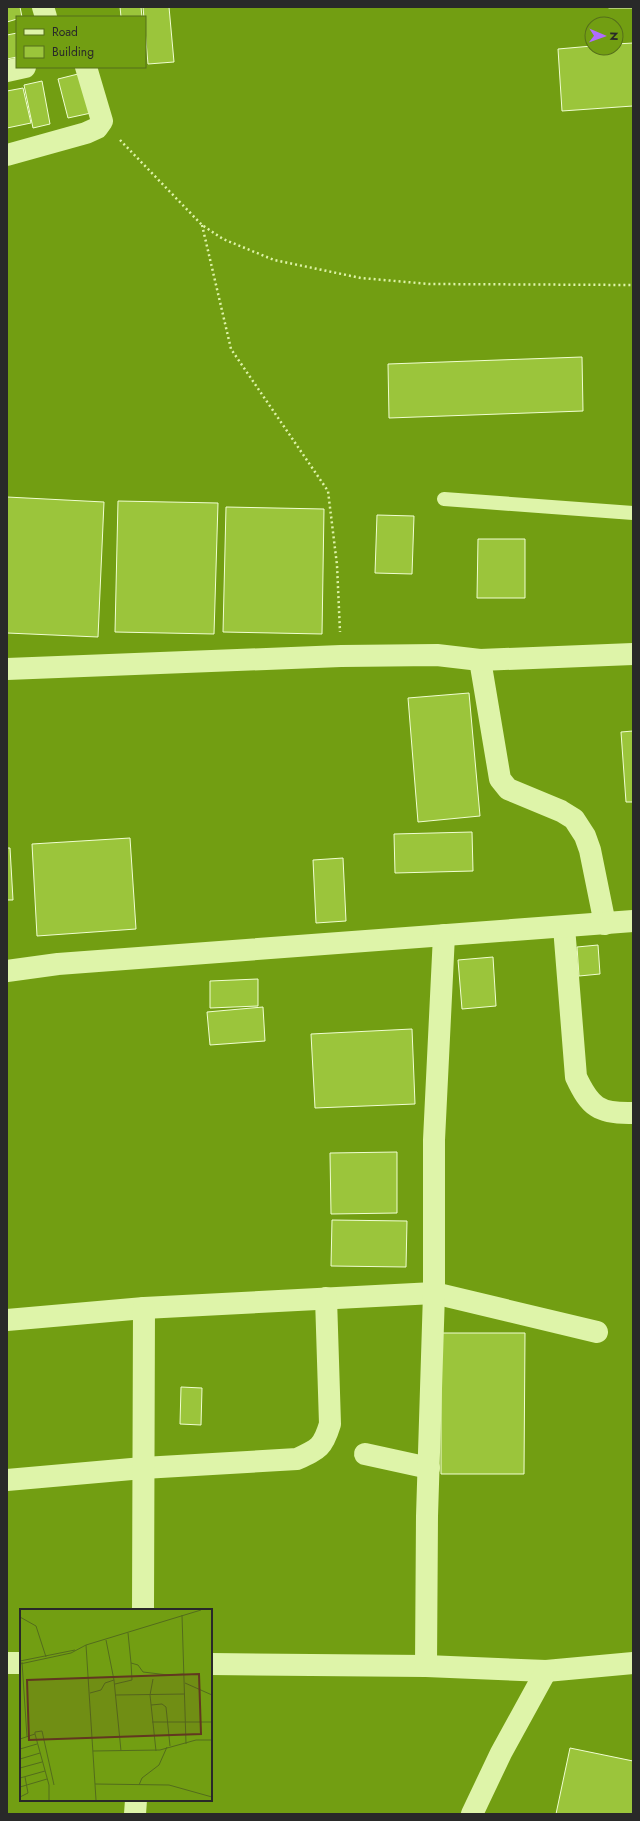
<svg xmlns="http://www.w3.org/2000/svg" width="640" height="1821" viewBox="0 0 640 1821" font-family="Jost,sans-serif">
  <style>
    .building { fill: #9bc53b; stroke: #f0fed1 }
    .lines { fill: none; stroke-linecap: round; stroke-linejoin: round }
    .path { stroke: #def4a9; stroke-width: 2.5; stroke-dasharray: 2 3; stroke-linecap: butt }
    .service { stroke: #def4a9; stroke-width: 14 }
    .minor { stroke: #def4a9; stroke-width: 22 }
    .inset-road { fill: none; stroke: #536c1c; stroke-width: 1 }
    .view { fill: #623720; fill-opacity: 0.15; stroke: #623720; stroke-width: 2 }
    .inset-edge { fill: none; stroke: #292929; stroke-width: 2 }
  </style>
  <rect width="100%" height="100%" fill="#729e12"/>
  <!-- building -->
  <g class="building">
    <polygon points="7,7 20,7 22,17 17,17 17,19 7,22"/>
    <polygon points="120,7 141,7 142,17 121,17"/>
    <polygon points="143,7 169,7 174,62 148,64"/>
    <rect x="609" y="7" width="24" height="1"/>
    <polygon points="17,33 17,57 7,59 7,35"/>
    <polygon points="633,43 633,106 562,111 558,49 592,46 592,48 616,48 616,44"/>
    <polygon points="82,73 91,113 68,118 58,79"/>
    <polygon points="42,81 50,124 33,128 24,85"/>
    <polygon points="23,88 31,123 7,128 7,91"/>
    <polygon points="582,357 583,411 389,418 388,364"/>
    <polygon points="7,497 104,502 98,637 7,633"/>
    <polygon points="118,501 218,503 214,634 115,632"/>
    <polygon points="226,507 324,509 322,634 223,632"/>
    <polygon points="377,515 414,516 412,574 375,573"/>
    <polygon points="478,539 525,539 525,598 477,598"/>
    <polygon points="469,693 480,816 418,822 408,698"/>
    <polygon points="633,731 633,802 626,802 621,732"/>
    <polygon points="472,832 473,871 395,873 394,834"/>
    <polygon points="130,838 136,929 37,936 32,844"/>
    <polygon points="7,848 10,848 13,900 7,900"/>
    <polygon points="343,858 346,921 316,923 313,860"/>
    <polygon points="598,945 600,974 579,976 577,947"/>
    <polygon points="493,957 496,1006 462,1009 458,960"/>
    <polygon points="258,979 258,1006 210,1008 210,981"/>
    <polygon points="263,1007 265,1041 210,1045 207,1012"/>
    <polygon points="412,1029 415,1104 315,1108 311,1034"/>
    <polygon points="397,1152 397,1213 331,1214 330,1153"/>
    <polygon points="332,1220 407,1221 406,1267 331,1266"/>
    <polygon points="441,1333 525,1333 524,1474 441,1474"/>
    <polygon points="181,1387 202,1388 201,1425 180,1424"/>
    <polygon points="570,1748 633,1761 633,1814 556,1814"/>
  </g>
  <g class="lines">
    <!-- path -->
    <g class="path">
      <polyline points="120,140 202,225 223,239 274,260 361,278 429,284 633,285"/>
      <polyline points="202,225 231,349 328,491 337,565 340,632"/>
    </g>
    <!-- service -->
    <polyline class="service" points="444,499 633,513"/>
    <!-- minor -->
    <g class="minor">
      <polyline points="43,7 46,17"/>
      <polyline points="7,71 25,67"/>
      <polyline points="7,155 86,133 97,128 102,121 86,67"/>
      <polyline points="480,660 500,779 508,789 561,811 574,819 585,836 590,850 605,924"/>
      <polyline points="7,669 341,656 437,655 480,660 633,654"/>
      <path d="M564,927L576,1077C590,1107 599,1114 633,1113"/>
      <polyline points="7,971 58,964 633,921"/>
      <polyline points="7,1320 144,1308 434,1293 597,1332"/>
      <polyline points="365,1454 429,1468"/>
      <path d="M7,1480L143,1468L297,1459C319,1449 323,1447 330,1424L326,1298"/>
      <polyline points="143,1610 144,1308"/>
      <polyline points="7,1663 21,1663"/>
      <polyline points="211,1664 426,1666 546,1671 633,1663"/>
      <polyline points="426,1666 427,1516 434,1293 434,1140 444,935"/>
      <polyline points="135,1814 136,1800"/>
      <polyline points="472,1814 501,1753 546,1671"/>
    </g>
  </g>
  <!-- overview -->
  <g transform="translate(20 1609)">
    <rect width="192" height="192" fill="#729e12"/>
    <path class="inset-road" d="M162,6L166,135M0,8L16,17L26,48M108,24L111,54L118,56L123,63L148,66L164,65M86,31L94,71L101,142M66,36L76,191M0,52L55,41M2,53L7,128M0,55L51,44L66,36L181,1M133,70L130,86L136,142M165,74L192,86M95,75L112,71L111,54M70,84L81,81L85,74L94,71M96,86L165,85M131,96L142,95L146,98L150,137M132,113H192M15,125V123L22,122L34,176M0,130L15,125L29,176V191M0,140L17,135M73,142L140,141L176,131H192M0,150L20,144M0,159L22,153M0,169L25,162M75,175L149,176L192,188M119,176L122,169L139,156L147,138M0,178L27,170M0,188L8,184L5,168"/>
    <path class="view" d="M179,65L181,125L9,131L7,71Z"/>
    <rect width="192" height="192" class="inset-edge"/>
  </g>
  <!-- border -->
  <rect width="640" height="1821" fill="none" stroke="#292929" stroke-width="16"/>
  <!-- legend -->
  <rect x="16" y="16" width="130" height="52" fill="#729e12" stroke="#556f1b"/>
  <rect x="24" y="29" width="20" height="6" fill="#def4a9" stroke="#556f1b"/>
  <text x="52" y="36" font-size="12" fill="#292929">Road</text>
  <rect x="24" y="46" width="20" height="12" fill="#9bc53b" stroke="#556f1b"/>
  <text x="52" y="56" font-size="12" fill="#292929">Building</text>
  <!-- north arrow -->
  <g transform="translate(604 36) rotate(92)"><circle r="19" fill="#729e12" stroke="#556f1b"/>
  <path d="M0-3L7 15L0 10L-7 15Z" fill="#b06cff"/>
  <text y="-6" font-size="11" font-weight="bold" text-anchor="middle" fill="#292929">N</text>
  </g>
</svg>
